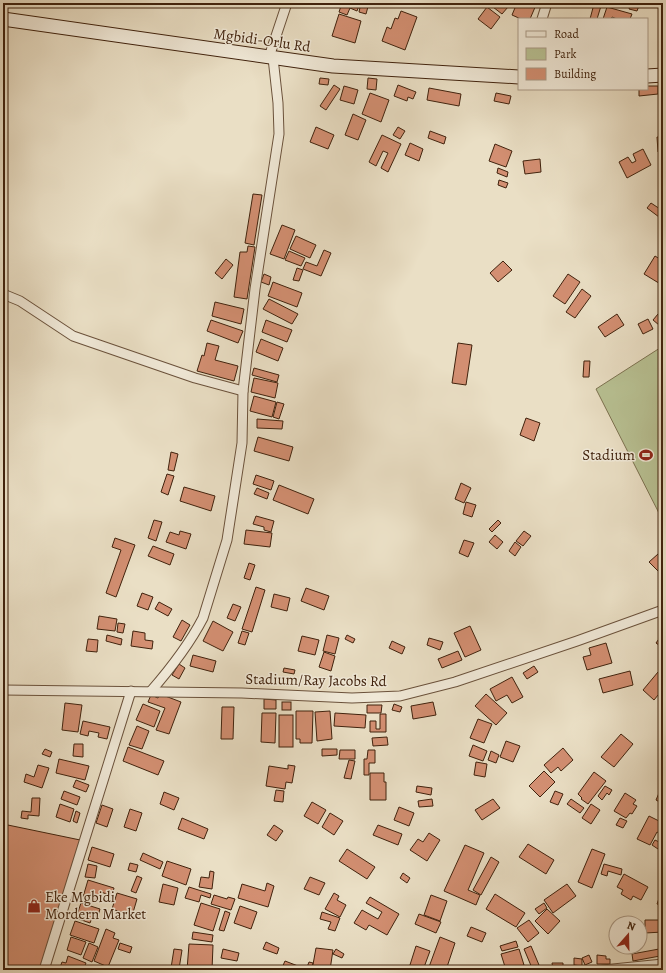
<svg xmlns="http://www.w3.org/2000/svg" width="666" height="973" viewBox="0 0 666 973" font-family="Alegreya,serif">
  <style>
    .green { fill: #b8c193; stroke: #7c7250 }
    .building { fill: #d38f72; stroke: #40220d }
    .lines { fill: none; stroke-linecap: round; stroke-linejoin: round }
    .minor-casing { stroke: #6a513b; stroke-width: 11 }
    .secondary-casing { stroke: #40220d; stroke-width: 15 }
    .minor { stroke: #f1ead9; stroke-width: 9 }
    .secondary { stroke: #f1ead9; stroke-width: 13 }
    .labels { text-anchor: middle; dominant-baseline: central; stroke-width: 3; stroke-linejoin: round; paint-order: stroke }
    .street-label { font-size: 15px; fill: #40220d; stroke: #f1ead9 }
    .poi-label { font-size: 15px; fill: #40220d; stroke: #f1ead9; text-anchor: end }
  </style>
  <rect width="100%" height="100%" fill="#eadfc5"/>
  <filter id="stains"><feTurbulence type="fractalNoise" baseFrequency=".005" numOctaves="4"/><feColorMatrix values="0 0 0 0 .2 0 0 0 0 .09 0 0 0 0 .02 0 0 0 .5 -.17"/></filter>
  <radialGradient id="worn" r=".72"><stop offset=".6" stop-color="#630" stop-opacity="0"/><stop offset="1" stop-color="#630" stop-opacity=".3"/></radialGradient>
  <!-- green -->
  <polygon class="green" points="663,346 663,521 596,389"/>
  <!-- building -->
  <g class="building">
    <polygon points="342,3 360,3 357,11 350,8 347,15 339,12"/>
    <polygon points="361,3 369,3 366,14 359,12"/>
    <polygon points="496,3 503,3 508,7 502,14 493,7"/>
    <polygon points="517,3 532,3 536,5 530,19 521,19 512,15"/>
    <polygon points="631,3 640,3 637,11 629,9"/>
    <polygon points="594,4 601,6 597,19 590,19"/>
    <polygon points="487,7 500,17 491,29 478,19"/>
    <polygon points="607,7 632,14 630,19 617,19 612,17 611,19 603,19"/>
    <polygon points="401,11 417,17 405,50 382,41 387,27 391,29 395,18 398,19"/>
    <polygon points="339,14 361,21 355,43 332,36"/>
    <polygon points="320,78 329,79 328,85 319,84"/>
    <polygon points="368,78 377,79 376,90 367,89"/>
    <polygon points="334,85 340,89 326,110 320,106"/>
    <polygon points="398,85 416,92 413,99 408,97 407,101 394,96"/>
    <polygon points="344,86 358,90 354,104 340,100"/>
    <polygon points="647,86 658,86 658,94 639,96 639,89 647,89"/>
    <polygon points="429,88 461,94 459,106 427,100"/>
    <polygon points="370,93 389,100 381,122 362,114"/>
    <polygon points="496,93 511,96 509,104 494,101"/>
    <polygon points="353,114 366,120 358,140 345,135"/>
    <polygon points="316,127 334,135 328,149 310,142"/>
    <polygon points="398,127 405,131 400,139 393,135"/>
    <polygon points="430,131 446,137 444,144 428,138"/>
    <polygon points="382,135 401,144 388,172 381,168 388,153 383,151 376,166 369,162"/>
    <polygon points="657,137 663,137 663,152 658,152"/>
    <polygon points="410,143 423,149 419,161 405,155"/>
    <polygon points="495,144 512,151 506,167 489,161"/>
    <polygon points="643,149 651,165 627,178 619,162 628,157 632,163 636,161 633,154"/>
    <polygon points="540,159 541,172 525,174 523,161"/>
    <polygon points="498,168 508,172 507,177 497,173"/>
    <polygon points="499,180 508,183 506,188 498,185"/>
    <polygon points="253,194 262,195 254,245 245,243"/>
    <polygon points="651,203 663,211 659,217 647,208"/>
    <polygon points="282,225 295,230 284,259 270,254"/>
    <polygon points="296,236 316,245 310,258 290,249"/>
    <polygon points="248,246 255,247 247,299 234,297 240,252 247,252"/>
    <polygon points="324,250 331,253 321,276 303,269 306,262 317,266"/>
    <polygon points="289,251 305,258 301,266 285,260"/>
    <polygon points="655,256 663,261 663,283 662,285 644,274"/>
    <polygon points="226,259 233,265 222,279 215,273"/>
    <polygon points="503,261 512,270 498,282 490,273"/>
    <polygon points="297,268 303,270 299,281 293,280"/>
    <polygon points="264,274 271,277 269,285 261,282"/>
    <polygon points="568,274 580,282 565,304 553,296"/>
    <polygon points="273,282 302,293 297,307 268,296"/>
    <polygon points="582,289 591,296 575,318 566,312"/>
    <polygon points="269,299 298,314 292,324 263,309"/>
    <polygon points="215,302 244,309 241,324 212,316"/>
    <polygon points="617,314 624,325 605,337 598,327"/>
    <polygon points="658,314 663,319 663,321 659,325 653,320"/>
    <polygon points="648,319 653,329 643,334 638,324"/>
    <polygon points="211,320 243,331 238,343 207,331"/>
    <polygon points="266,320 292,330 287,342 262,332"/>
    <polygon points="261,339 283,348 278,361 256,352"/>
    <polygon points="207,343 219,346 215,360 238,366 234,381 197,371 202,355 204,356"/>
    <polygon points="458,343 472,345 466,385 452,383"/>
    <polygon points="584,361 590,361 589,377 583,377"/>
    <polygon points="254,368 279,375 277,382 252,375"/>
    <polygon points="254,378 278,383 275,398 251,392"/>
    <polygon points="254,396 276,402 272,417 250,411"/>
    <polygon points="277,402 284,404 279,419 273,417"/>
    <polygon points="526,418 540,423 534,441 520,435"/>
    <polygon points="257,419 283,421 282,429 257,428"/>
    <polygon points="258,437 293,447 289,461 254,451"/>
    <polygon points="171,452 178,454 174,471 168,470"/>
    <polygon points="167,474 174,476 168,495 161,492"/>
    <polygon points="256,475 274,481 271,490 253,484"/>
    <polygon points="461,483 471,488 464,503 455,499"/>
    <polygon points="279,485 314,499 308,514 273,500"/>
    <polygon points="184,487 215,496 211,511 180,501"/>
    <polygon points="257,488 269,493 267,499 254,494"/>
    <polygon points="466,502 476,505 472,517 463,514"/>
    <polygon points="256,516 274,521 271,532 264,530 264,527 253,524"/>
    <polygon points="154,520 162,522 156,541 148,538"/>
    <polygon points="498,520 501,523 492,532 489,529"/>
    <polygon points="246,530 272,533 270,547 244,544"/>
    <polygon points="180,531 191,534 186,549 166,542 170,532 179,535"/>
    <polygon points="524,531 531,536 523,546 516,541"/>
    <polygon points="495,535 503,542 497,549 489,542"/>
    <polygon points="115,538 135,545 116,597 106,593 121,550 112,547"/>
    <polygon points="464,540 474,543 468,557 459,553"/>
    <polygon points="515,542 521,547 515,556 509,551"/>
    <polygon points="153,546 174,554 170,565 148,556"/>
    <polygon points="658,554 663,560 663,576 649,562"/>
    <polygon points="249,563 255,565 250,580 244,578"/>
    <polygon points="256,587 265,590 252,632 242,629"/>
    <polygon points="306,588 329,596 324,610 301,601"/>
    <polygon points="142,593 153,597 148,610 137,606"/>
    <polygon points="274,594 290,598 287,611 271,607"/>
    <polygon points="159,602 172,609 168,616 155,609"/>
    <polygon points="233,604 241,607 235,621 227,618"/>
    <polygon points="99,616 117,619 115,631 97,629"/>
    <polygon points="182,620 190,625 181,641 173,637"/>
    <polygon points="213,621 233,632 223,651 203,641"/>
    <polygon points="118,623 125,624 123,633 117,632"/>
    <polygon points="470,626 481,650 465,657 454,633"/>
    <polygon points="133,631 145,633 145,640 153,641 152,649 131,646"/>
    <polygon points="242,631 249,633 245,645 238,643"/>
    <polygon points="663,633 663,648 656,643"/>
    <polygon points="107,635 122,639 121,645 106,641"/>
    <polygon points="327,635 339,638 335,654 323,651"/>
    <polygon points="347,635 355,639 353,643 345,639"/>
    <polygon points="302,636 319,640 315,655 298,651"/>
    <polygon points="429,638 443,642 440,650 427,645"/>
    <polygon points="88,639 98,640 97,652 86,651"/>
    <polygon points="392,641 405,647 402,654 389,648"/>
    <polygon points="606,643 612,663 587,670 583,657 591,655 589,648"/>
    <polygon points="458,651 462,660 442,668 438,659"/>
    <polygon points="324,652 335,656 331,671 319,667"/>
    <polygon points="193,655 216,661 213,672 190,666"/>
    <polygon points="179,664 185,668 179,679 172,675"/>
    <polygon points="534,666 538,672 527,679 523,673"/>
    <polygon points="284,668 295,670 294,674 283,672"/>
    <polygon points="630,671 633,685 603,693 599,679"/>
    <polygon points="658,672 663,676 663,689 654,700 643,690"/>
    <polygon points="512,677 523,697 512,703 507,695 496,701 490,689"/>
    <polygon points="160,694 181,702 169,734 156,730 165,708 148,702 151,695 158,698"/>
    <polygon points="486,694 507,713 496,725 475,706"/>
    <polygon points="264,699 276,700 276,709 264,709"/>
    <rect x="282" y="702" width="9" height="8"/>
    <polygon points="433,702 436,715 413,719 411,706"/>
    <polygon points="65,703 82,705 78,732 62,730"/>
    <polygon points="143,704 160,711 154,727 136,720"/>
    <polygon points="394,704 402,707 400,712 392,710"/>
    <polygon points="367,705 382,705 381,713 367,713"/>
    <polygon points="222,707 234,707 233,739 221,739"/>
    <polygon points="296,711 313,711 312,743 300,743 300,739 296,739"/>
    <polygon points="330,711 332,739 317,741 315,712"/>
    <polygon points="262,713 276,713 275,743 261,742"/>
    <polygon points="335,713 366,715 365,728 334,726"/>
    <polygon points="380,714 386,714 386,732 370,732 370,721 376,721 376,729 380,729"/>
    <rect x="279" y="715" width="14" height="32"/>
    <polygon points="478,719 492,724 484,743 470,738"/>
    <polygon points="83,721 110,727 107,739 98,737 99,733 89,731 88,736 80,734"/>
    <polygon points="137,726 149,731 142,749 129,745"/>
    <polygon points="621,734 633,744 614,767 601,757"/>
    <polygon points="387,737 388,745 373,746 372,738"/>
    <polygon points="506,741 520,746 513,762 500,757"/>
    <polygon points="74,744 83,744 83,757 73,756"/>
    <polygon points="473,745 487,751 483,761 469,756"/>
    <polygon points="128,747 164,761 158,775 123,761"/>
    <polygon points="563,748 573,760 561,771 558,767 551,773 544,765"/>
    <polygon points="45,749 52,752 50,757 42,754"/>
    <polygon points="322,749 337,749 337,755 322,756"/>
    <polygon points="340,750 355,750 355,759 339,759"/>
    <polygon points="368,750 375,750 375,763 369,763 369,775 364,775 364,759 367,759"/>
    <polygon points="491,751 499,755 496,763 488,760"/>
    <polygon points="59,759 89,766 85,780 56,773"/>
    <polygon points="349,760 355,761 351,779 344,778"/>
    <polygon points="476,762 487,764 485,777 474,775"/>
    <polygon points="38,765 49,768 42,788 24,782 26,774 34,777"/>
    <polygon points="288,765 295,766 292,783 286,782 285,789 266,786 269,766 288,769"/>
    <polygon points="544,771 555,782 540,797 529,786"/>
    <polygon points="594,772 606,781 588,804 581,799 582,798 578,794"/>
    <polygon points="370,773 384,773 384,782 386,782 386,800 370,800"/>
    <polygon points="76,780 89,785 86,792 73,787"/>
    <polygon points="417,786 432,788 431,795 416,792"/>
    <polygon points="605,786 612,790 609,795 607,793 602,800 598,796"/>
    <polygon points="276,790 284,791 283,802 274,801"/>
    <polygon points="64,791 80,797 77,805 61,799"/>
    <polygon points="555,791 563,794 558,805 550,802"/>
    <polygon points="164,792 179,798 174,810 160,804"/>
    <polygon points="625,793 636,800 633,804 637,806 632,814 630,813 626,818 614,811"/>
    <polygon points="659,793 663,795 663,804 656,800"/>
    <polygon points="32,798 40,798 39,816 28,815 28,819 21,818 22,811 31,812"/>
    <polygon points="432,799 433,806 419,807 418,801"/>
    <polygon points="493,799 500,808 482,820 475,810"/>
    <polygon points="571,799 584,808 580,813 567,804"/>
    <polygon points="312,802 326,810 318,824 304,816"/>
    <polygon points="60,804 74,809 70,822 56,817"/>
    <polygon points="591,804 600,810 591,824 582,818"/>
    <polygon points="102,805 113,809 107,827 96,823"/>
    <polygon points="399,807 414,813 409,826 394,820"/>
    <polygon points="130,809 142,813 136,831 124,827"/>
    <polygon points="76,811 80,813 77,823 73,821"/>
    <polygon points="330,813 343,821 334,835 322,827"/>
    <polygon points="649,816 663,823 663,835 657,832 650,845 637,839"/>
    <polygon points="182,818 208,829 204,839 178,829"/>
    <polygon points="620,818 627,821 623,828 616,825"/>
    <polygon points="3,824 85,841 44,970 3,970"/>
    <polygon points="274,825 283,831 276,841 267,835"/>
    <polygon points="378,825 402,834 398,845 373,835"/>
    <polygon points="429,833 440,840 427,861 410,850 418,839 423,842"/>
    <polygon points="655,840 661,843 658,849 652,845"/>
    <polygon points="528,844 554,860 546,874 519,857"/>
    <polygon points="465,845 484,853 468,890 480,895 476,905 444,891"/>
    <polygon points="92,847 114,854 110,867 88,860"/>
    <polygon points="347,849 375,867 367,879 339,861"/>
    <polygon points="592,849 605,854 592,888 578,882"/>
    <polygon points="143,853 163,862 160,869 140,860"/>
    <polygon points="491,857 499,862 481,895 473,890"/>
    <polygon points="167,861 191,869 186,885 162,876"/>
    <polygon points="130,863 138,865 136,872 128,870"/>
    <polygon points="88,864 97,866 95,878 85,877"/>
    <polygon points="604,864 622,869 621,875 608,871 607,876 601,874"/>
    <polygon points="210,871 214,872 212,889 199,887 201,877 209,878"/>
    <polygon points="403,873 410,878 407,883 400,878"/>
    <polygon points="624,874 648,887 641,900 633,896 631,900 621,894 623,890 617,887"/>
    <polygon points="137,876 142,878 136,893 131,891"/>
    <polygon points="310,877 325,883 319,895 304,889"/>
    <polygon points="88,880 114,888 112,896 101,892 98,901 83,897"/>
    <polygon points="267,883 274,886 268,907 238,898 242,884 265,891"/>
    <polygon points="163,884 178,888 174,905 159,902"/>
    <polygon points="567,884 576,896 553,913 544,900"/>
    <polygon points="189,887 211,894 210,898 201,895 199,902 185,898"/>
    <polygon points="663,887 663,906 657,904"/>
    <polygon points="117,893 137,899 132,916 112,909"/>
    <polygon points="334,893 339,896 337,900 346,905 340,917 325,909"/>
    <polygon points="495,894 525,913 516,927 486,909"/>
    <polygon points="214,895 227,899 228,897 235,899 231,910 211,904"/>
    <polygon points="431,895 447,901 440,921 424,915"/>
    <polygon points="370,897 399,914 387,935 369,925 366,930 354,923 362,910 378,919 382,912 366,903"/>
    <polygon points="81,903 100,909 97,919 92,918 90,923 76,918"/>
    <polygon points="201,903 220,909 213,931 194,925"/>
    <polygon points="544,903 547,908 539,914 535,909"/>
    <polygon points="240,906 257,912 251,929 234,923"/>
    <polygon points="547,909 560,921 548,934 535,921"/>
    <polygon points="225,911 230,913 224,931 219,930"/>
    <polygon points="322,912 340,918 335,931 328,929 331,922 320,919"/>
    <polygon points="419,914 441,922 436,933 415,924"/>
    <polygon points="529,920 539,933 528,942 517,928"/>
    <polygon points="645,920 663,920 663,932 645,933"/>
    <polygon points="75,921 99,929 94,943 70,935"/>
    <polygon points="471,927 486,933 482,942 467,936"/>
    <polygon points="106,929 115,933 113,938 119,940 108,967 94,961"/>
    <polygon points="193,932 213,935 212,942 192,939"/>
    <polygon points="71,937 86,942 81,955 67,950"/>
    <polygon points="440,937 455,943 446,970 437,970 429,967"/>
    <polygon points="516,941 518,947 502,951 500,946"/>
    <polygon points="266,942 279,948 277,954 263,949"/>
    <polygon points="89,943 98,947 92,962 83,958"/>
    <polygon points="120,943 132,947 130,953 118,949"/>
    <polygon points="189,944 213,945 212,970 187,970"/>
    <polygon points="416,946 430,951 423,970 415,970 409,968"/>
    <polygon points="531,946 539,965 532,968 524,949"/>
    <polygon points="316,948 333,950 330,970 312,970"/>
    <polygon points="174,949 182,950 179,969 171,968"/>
    <polygon points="223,949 239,953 237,961 221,958"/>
    <polygon points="336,949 344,954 342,958 333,954"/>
    <polygon points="519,949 524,965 506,970 501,954"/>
    <polygon points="659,949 660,956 633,961 632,954"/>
    <polygon points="589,955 592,962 585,965 582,958"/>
    <polygon points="597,955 606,956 606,959 610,959 610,964 597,964"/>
    <polygon points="68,956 86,963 83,970 77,968 76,970 59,970 62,962 66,963"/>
    <polygon points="574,958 582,959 582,966 574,965"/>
    <polygon points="285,961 298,966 296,970 281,970"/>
    <polygon points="309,962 313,963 311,970 302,970 303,966 307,967"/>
    <polygon points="552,963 563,963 563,968 553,969"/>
  </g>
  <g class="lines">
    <!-- minor casing -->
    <g class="minor-casing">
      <g id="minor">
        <polyline points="542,19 547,3"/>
        <polyline points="269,57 287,3"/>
        <polyline points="3,294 20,301 73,336 195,378 243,391"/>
        <polyline points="3,690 242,693 352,698 400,696 455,682 577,641 663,610"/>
        <path d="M151,691C171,668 189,645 203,618L227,540L242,443L243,391L255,289L279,134L278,103L273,58"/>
        <polyline points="44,970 131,691"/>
        <polyline points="603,970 663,964"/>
      </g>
    </g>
    <!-- secondary casing -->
    <g class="secondary-casing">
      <g id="secondary">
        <polyline points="3,19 333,66 519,77"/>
        <polyline points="647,76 663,75"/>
      </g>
    </g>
    <!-- minor -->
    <use href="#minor" class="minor"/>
    <!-- secondary -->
    <use href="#secondary" class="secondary"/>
  </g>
  <!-- icons -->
  <defs>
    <g id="stadium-bare" transform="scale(1.08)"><path d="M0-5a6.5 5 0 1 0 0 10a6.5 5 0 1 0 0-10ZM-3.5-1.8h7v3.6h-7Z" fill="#8f2418" stroke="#f1ead9" stroke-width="2.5" paint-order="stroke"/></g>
    <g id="shop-bare" transform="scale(1.08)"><path d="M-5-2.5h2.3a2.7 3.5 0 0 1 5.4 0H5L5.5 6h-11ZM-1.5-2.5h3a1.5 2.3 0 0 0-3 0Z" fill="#8f2418" stroke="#f1ead9" stroke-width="2.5" paint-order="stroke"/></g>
  </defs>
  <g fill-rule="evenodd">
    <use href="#stadium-bare" x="646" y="455"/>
    <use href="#shop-bare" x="34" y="906"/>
  </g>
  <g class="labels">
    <!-- street labels -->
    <g class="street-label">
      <text transform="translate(262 40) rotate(8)">Mgbidi-Orlu Rd</text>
      <text transform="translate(316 680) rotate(1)">Stadium/Ray Jacobs Rd</text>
    </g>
    <!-- poi labels -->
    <g class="poi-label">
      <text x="635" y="455">Stadium</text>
      <text x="45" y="897" text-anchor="start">Eke Mgbidi<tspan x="45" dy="17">Mordern Market</tspan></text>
    </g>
  </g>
  <!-- margin -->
  <rect width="666" height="973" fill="none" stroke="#eadfc5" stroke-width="16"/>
  <rect x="4" y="4" width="658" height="965" fill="none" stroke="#40220d" stroke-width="2"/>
  <rect x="8" y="8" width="650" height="957" fill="none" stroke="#40220d"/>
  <!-- legend -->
  <rect x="518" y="18" width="130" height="72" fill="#f1ead9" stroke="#aa9a87"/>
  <rect x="526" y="31" width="20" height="6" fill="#f1ead9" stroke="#aa9a87"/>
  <text x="554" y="38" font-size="12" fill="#40220d">Road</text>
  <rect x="526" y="48" width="20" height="12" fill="#b8c193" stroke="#aa9a87"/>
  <text x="554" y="58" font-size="12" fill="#40220d">Park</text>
  <rect x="526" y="68" width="20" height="12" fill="#d38f72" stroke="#aa9a87"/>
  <text x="554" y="78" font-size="12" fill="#40220d">Building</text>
  <!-- north arrow -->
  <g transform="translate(628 935) rotate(20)"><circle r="19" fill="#f1ead9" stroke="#aa9a87"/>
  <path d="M0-3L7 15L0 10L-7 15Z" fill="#8f2418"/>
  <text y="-6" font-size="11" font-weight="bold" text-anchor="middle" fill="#40220d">N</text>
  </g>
  <rect width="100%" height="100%" filter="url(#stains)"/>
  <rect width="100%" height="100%" fill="url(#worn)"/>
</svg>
